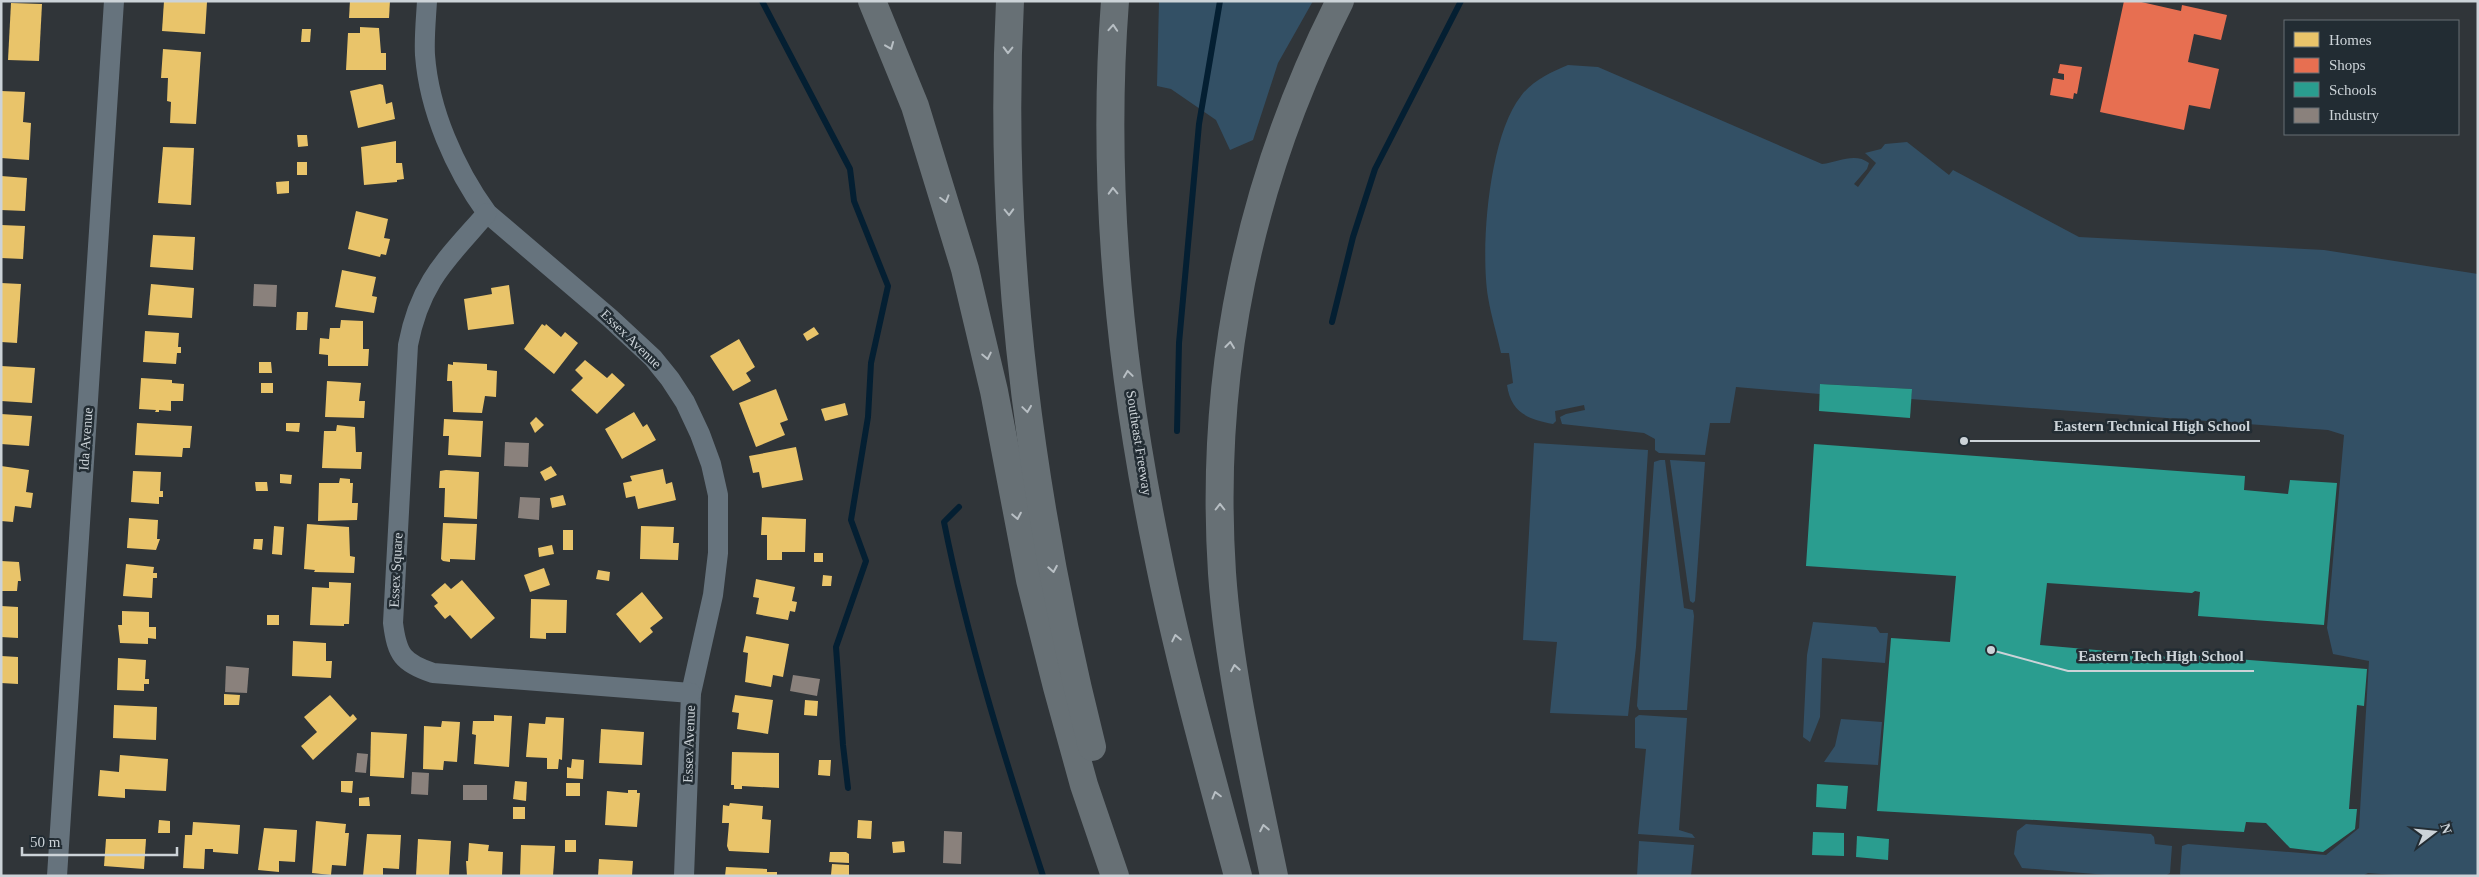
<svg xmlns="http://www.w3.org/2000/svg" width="2479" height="877" viewBox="0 0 2479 877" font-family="'Times New Roman',serif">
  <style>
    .green { fill: #335065 }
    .homes { fill: #e9c46a }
    .shops { fill: #e76f51 }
    .schools { fill: #2a9d8f }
    .industry { fill: #8a817c }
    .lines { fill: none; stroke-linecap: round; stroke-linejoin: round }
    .stream { stroke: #041f32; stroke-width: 6 }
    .minor { stroke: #66737d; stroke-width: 20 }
    .motorway { stroke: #677075; stroke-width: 28 }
    .oneway { stroke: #b8bfc4 }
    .labels { text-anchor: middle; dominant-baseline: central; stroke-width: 5; stroke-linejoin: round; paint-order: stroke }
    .street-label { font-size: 14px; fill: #ccd3d8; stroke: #222c33 }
    .leader { fill: none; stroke: #ccd3d8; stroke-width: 2 }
    .callout-dot { fill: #ccd3d8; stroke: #222c33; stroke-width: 2 }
    .callout-label { font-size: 15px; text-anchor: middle; font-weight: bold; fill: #ccd3d8; stroke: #222c33; stroke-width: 5; stroke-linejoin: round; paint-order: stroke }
  </style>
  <rect width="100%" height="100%" fill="#303539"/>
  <!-- green -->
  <g class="green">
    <polygon points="1159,1 1313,1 1278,63 1253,140 1230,150 1216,120 1171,89 1157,86"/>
    <path d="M1568,65L1598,67L1822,164C1839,162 1855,152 1869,163L1867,169L1854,184L1858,187L1876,163L1865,153L1881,149L1885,144L1907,142L1949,175L1953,170L2079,237L2324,250L2478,274V876H2407L2368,873L2362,876H2182L2180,874L2182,846L2188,844L2326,855L2359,828L2369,661L2333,654L2327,628L2344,435L2328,430L1911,399L1912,389L1821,384L1820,394L1736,387L1730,423H1710L1705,455L1659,453L1655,450V439L1644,433L1562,424L1560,417L1566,414L1585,410L1584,405L1555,411L1556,421L1553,424C1528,419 1511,413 1507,385L1513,383L1509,353H1501C1497,334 1491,316 1488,297C1480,247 1489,136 1521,96C1532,81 1551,72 1568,65Z"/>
    <polygon points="1534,443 1648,450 1636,647 1628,716 1550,713 1557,642 1523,640"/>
    <polygon points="1660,460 1665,460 1684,608 1693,610 1694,616 1687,710 1639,710 1637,706 1654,462"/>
    <polygon points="1670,460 1705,462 1695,601 1693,603 1690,601"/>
    <polygon points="1813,622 1876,627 1880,633 1888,633 1885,663 1822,658 1820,717 1810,742 1803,737 1807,655"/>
    <polygon points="1639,715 1687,718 1679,830 1692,834 1695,838 1638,834 1646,749 1635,748 1635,718"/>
    <polygon points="1841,719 1882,722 1878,765 1824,762 1835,746"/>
    <polygon points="2026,824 2151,834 2154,837 2155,844 2172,846 2170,873 2165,876 2119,876 2022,868 2014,854 2017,831"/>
    <polygon points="1639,841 1694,845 1691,876 1637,876"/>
  </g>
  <!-- homes -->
  <g class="homes">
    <polygon points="164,1 207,2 205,34 162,31"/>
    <polygon points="350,1 390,1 389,18 349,18"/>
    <polygon points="11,3 42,4 39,61 8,60"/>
    <polygon points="360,27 379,28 381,53 386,53 386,70 346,70 348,33 360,33"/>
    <polygon points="302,29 311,29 310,42 301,42"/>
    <polygon points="163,49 201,52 196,124 170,123 171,102 167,101 168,78 161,78"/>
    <polygon points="380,84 383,85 386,104 392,102 395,119 358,128 350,91"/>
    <polygon points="1,91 25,92 23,122 31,123 29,160 1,158"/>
    <polygon points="297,135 307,135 308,146 298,147"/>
    <polygon points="396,141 396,163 402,163 404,179 397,180 397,182 364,185 361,147"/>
    <polygon points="163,147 194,148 191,205 158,203"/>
    <rect x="297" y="162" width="10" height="13"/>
    <polygon points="1,176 27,178 25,211 1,210"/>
    <polygon points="289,181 289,193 277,194 276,182"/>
    <polygon points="356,211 388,219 384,238 390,239 386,255 381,254 380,257 348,249"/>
    <polygon points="1,225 25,226 23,259 1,258"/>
    <polygon points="153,235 195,237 193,270 150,267"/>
    <polygon points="342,270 376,277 372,296 377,297 374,313 335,307"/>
    <polygon points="1,283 21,284 17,343 1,342"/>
    <polygon points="151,284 194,288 192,318 148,315"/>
    <polygon points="509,285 514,324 468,330 464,299 492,294 491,288"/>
    <polygon points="297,312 308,312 307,330 296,330"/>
    <polygon points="341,320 363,321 363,349 369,349 368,366 328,366 328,355 319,354 320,338 329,339 330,328 340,328"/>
    <polygon points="542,324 545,326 546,324 561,337 565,332 578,343 554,374 524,349"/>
    <polygon points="814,327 819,334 807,341 803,334"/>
    <polygon points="145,331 179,333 178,347 181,347 181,353 177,353 176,364 143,362"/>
    <polygon points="739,339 755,367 746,373 751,381 733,391 710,356"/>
    <polygon points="585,360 607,378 612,373 625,385 597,414 571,390 583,378 575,370"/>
    <polygon points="259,362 271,362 272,373 259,373"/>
    <polygon points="453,362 487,364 487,370 497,371 496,397 485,396 482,413 453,412 452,381 447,381 448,364 453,365"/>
    <polygon points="1,366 35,368 32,403 1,401"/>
    <polygon points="141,378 172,380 172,383 184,384 183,401 171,401 171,411 159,410 159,412 155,412 156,410 139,409"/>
    <polygon points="327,381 361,383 359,401 365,401 364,418 325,417"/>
    <rect x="261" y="383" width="12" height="10"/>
    <polygon points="776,389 788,420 780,423 785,435 756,447 739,403"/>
    <polygon points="845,403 848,415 825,421 821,409"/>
    <polygon points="634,412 643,427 647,424 656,440 622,459 605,429"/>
    <polygon points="1,414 32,416 29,446 1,444"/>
    <polygon points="536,417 544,425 535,433 530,423"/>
    <polygon points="444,419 483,421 481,457 448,455 449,436 443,436"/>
    <polygon points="137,423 192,426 190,448 183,448 182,457 135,455"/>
    <polygon points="286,423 300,423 299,432 286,431"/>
    <polygon points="337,425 355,427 356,452 362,452 361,469 322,468 324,431 336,431"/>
    <polygon points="796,447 803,480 762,488 759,472 753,473 749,456"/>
    <polygon points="1,466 29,470 26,492 33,493 31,508 15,506 13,522 1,521"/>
    <polygon points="551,466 557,475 545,481 540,472"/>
    <polygon points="663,469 666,484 672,482 676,500 638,509 635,496 626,498 623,483 632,481 630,476"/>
    <polygon points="446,470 479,472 477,519 444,517 445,488 439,488 440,471"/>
    <polygon points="133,471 161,472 160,491 163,491 163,497 159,497 159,504 131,502"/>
    <polygon points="280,474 292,475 291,484 280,483"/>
    <polygon points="340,478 350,479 350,483 353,483 352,503 358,503 357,520 318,521 319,483 339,483"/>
    <polygon points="255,482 267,482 268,491 256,491"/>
    <polygon points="563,495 566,505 552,508 550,498"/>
    <polygon points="762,517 806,519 805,552 782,552 782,560 767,560 767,535 761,535"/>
    <polygon points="129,518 158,520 157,539 160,539 156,550 127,548"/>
    <polygon points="443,523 477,524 475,560 450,559 450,562 443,561 441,559"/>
    <polygon points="307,524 349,527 350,556 355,557 354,573 314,572 315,570 304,569"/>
    <polygon points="274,526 284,527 282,555 272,554"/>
    <polygon points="641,526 674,527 673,543 679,543 678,560 640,559"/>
    <rect x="563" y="530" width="10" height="20"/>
    <polygon points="254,539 263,539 262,550 253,549"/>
    <polygon points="552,545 554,554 539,557 538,548"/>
    <rect x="814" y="553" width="9" height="9"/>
    <polygon points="1,561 19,562 21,581 18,581 17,591 1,591"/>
    <polygon points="126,564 154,567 153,573 157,573 157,578 153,578 152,598 123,596"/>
    <polygon points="544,568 550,585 530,592 524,575"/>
    <polygon points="598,570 610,572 609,581 596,579"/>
    <polygon points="823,575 832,576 831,586 822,586"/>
    <polygon points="756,579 795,587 792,601 797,602 795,612 790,611 788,620 756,614 759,598 753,597"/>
    <polygon points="462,580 495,618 471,639 450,615 445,619 434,606 438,603 431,595 445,583 451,589"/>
    <polygon points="329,582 351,583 349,624 344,624 344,626 310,625 312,587 329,588"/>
    <polygon points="642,592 663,618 650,628 653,632 640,643 616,614"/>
    <polygon points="531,599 567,600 566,633 546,633 546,639 530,638"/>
    <polygon points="1,606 18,607 18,638 1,637"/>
    <polygon points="122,611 149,612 149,627 156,627 156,639 148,638 148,644 120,643 118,625 122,625"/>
    <rect x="267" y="615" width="12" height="10"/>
    <polygon points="746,636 789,644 783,677 773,675 771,687 745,682 748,653 743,652"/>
    <polygon points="293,641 326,643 326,661 332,661 331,678 292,676"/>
    <polygon points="1,656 18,657 18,684 1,683"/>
    <polygon points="118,658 146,660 145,679 149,679 149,684 144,684 144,691 117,690"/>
    <polygon points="224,694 240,695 239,705 224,705"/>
    <polygon points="330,695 350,717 353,714 357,719 313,760 301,746 317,732 304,717"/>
    <polygon points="735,695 773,700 768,734 737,729 739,713 732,712"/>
    <polygon points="805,700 818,701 817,716 804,715"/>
    <polygon points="114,705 157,707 156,740 113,738"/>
    <polygon points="494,715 512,716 509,767 474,764 476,735 472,734 473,721 494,721"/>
    <polygon points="546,717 564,718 562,760 559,759 558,769 547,769 547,758 526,757 529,723 545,724"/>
    <polygon points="442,721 460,722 457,762 444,761 443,770 423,769 424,726 441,727"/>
    <polygon points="601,729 644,732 642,765 599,763"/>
    <polygon points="371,732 407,734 404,778 370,776"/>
    <polygon points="732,752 779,753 779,788 742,786 742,789 734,789 734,785 731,785"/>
    <polygon points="120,755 168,759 166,791 125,789 125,798 98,796 100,770 119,772"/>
    <polygon points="572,759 584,760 583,779 567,778 567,767 571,768"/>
    <polygon points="819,760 831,760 830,776 818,775"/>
    <polygon points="341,781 353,781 352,793 341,792"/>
    <polygon points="515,781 527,782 526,801 513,799"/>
    <rect x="566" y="783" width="14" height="13"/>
    <polygon points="628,790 637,790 637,793 640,793 637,827 605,825 607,791 628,793"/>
    <polygon points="369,797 370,806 359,806 359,798"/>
    <polygon points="730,803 763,806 762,819 771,820 769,853 729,851 727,846 729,823 722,823 723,805 729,806"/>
    <rect x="513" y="807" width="12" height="12"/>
    <polygon points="159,820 170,821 170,833 158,833"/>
    <polygon points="858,820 872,821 871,839 857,838"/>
    <polygon points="316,821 346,824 345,833 349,833 346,866 332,865 331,875 312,873"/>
    <polygon points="193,822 240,825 238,854 213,852 213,849 205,849 204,869 183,868 185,835 192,835"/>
    <polygon points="264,828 297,830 295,862 279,861 279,872 258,870"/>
    <polygon points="367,834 401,835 399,869 383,868 383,876 363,876"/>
    <polygon points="106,839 146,839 144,869 104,866"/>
    <polygon points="418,839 451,841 449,876 416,876"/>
    <rect x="565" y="840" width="11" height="12"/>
    <polygon points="904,841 905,852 893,853 892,842"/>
    <polygon points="469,843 489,845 488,851 503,852 502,876 467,876 466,861 468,861"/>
    <polygon points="521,845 555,846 553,876 520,876"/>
    <polygon points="830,852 846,852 849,854 849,863 829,862"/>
    <polygon points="599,859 633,861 632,876 598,876"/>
    <polygon points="832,864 849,865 849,875 831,875"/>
    <polygon points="726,867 767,869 767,872 777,872 777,876 725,876"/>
  </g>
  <!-- shops -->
  <g class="shops">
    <polygon points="2124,1 2137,1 2181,11 2182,5 2227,15 2221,40 2194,34 2188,62 2219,69 2210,109 2189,105 2184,130 2100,112"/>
    <polygon points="2060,64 2082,67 2077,94 2074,93 2073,99 2050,95 2053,78 2064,80 2064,74 2058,73"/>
  </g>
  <!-- schools -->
  <g class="schools">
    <polygon points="1820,384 1912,389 1910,418 1819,411"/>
    <polygon points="1814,444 2245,476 2244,490 2288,494 2290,480 2337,483 2324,625 2198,616 2200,592 2195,591 2192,593 2047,583 2040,645 2164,656 2165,658 2172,658 2172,654 2367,669 2364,706 2357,705 2349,809 2357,809 2355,829 2323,852 2290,848 2266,823 2246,822 2244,832 1877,811 1891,638 1950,642 1956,576 1806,566"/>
    <polygon points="1817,784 1848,786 1846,809 1816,807"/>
    <polygon points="1813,832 1844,833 1844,856 1812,855"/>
    <polygon points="1857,836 1889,839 1888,860 1856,857"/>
  </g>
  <!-- industry -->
  <g class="industry">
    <polygon points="254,284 277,285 276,307 253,306"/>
    <polygon points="505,442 529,443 528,467 504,466"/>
    <polygon points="520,497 540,498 539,520 518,518"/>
    <polygon points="226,666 249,668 247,693 225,692"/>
    <polygon points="793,675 820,679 817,696 790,691"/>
    <polygon points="357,753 368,754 366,773 355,772"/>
    <polygon points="412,772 429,773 428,795 411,794"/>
    <rect x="463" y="785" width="24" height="15"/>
    <polygon points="944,831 962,832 961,864 943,863"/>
  </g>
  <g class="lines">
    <!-- stream -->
    <g class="stream">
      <polyline points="762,1 850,169 854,201 888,286 871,363 868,417 851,520 866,561 836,647 843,745 848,788"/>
      <polyline points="1332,322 1353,237 1375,169 1461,1"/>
      <polyline points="1177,431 1179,343 1199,124 1220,1"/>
      <path d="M959,507L944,522C968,642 1005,759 1043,876"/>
    </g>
    <!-- minor -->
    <g class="minor">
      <path d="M427,1C426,19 424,37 425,55C429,110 455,169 487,213L610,318L653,358L670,379L685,402L700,434L711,464L718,495V553L713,595L691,693L684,876"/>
      <path d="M487,213C446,260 420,282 408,345L393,623C397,655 403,663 433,673L691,693"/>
      <polyline points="57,876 114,1"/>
    </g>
    <!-- motorway -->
    <g class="motorway">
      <polyline points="872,1 915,106 965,269 994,391 1030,580 1057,687 1084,785 1115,876"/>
      <path d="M1010,1C997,253 1031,504 1092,747"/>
      <path d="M1115,1C1101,184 1120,372 1157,551C1179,661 1209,768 1238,876"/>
      <path d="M1274,876C1254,779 1229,672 1222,573C1209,373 1249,180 1340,1"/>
    </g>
  </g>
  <!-- one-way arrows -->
  <defs><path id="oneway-chevron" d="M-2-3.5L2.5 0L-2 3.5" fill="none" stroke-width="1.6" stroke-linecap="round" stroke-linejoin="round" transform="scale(1.25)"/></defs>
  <g class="oneway">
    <use href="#oneway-chevron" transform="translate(1113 28) rotate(-86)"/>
    <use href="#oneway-chevron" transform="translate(890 46) rotate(68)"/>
    <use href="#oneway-chevron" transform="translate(1008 50) rotate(91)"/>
    <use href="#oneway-chevron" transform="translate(1113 191) rotate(-92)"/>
    <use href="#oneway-chevron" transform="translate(945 199) rotate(74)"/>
    <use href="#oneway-chevron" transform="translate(1009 212) rotate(88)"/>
    <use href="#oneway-chevron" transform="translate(1230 345) rotate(-83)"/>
    <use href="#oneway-chevron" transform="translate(987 356) rotate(78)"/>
    <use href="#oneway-chevron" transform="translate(1128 374) rotate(-98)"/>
    <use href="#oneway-chevron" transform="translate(1027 409) rotate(82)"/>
    <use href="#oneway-chevron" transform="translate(1220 507) rotate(-90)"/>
    <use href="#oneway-chevron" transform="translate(1017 516) rotate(79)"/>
    <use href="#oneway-chevron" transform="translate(1053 569) rotate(80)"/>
    <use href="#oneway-chevron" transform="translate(1176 638) rotate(-102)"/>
    <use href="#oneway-chevron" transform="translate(1235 668) rotate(-100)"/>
    <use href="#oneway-chevron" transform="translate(1216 795) rotate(-105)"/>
    <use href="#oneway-chevron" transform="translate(1264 828) rotate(-101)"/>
  </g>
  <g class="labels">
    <!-- street labels -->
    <g class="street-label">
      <text transform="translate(631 339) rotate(44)">Essex Avenue</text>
      <text transform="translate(86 439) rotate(-86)">Ida Avenue</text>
      <text transform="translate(1139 443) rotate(81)">Southeast Freeway</text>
      <text transform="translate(396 570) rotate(-87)">Essex Square</text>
      <text transform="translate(689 744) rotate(-88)">Essex Avenue</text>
    </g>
  </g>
  <!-- callouts -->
  <path class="leader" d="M1964 441L2044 441H2260M1991 650L2068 671H2254"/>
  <g class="callout-dot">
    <circle cx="1964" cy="441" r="5"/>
    <circle cx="1991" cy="650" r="5"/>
  </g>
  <g class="callout-label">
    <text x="2152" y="431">Eastern Technical High School</text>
    <text x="2161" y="661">Eastern Tech High School</text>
  </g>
  <!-- border -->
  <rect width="2479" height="877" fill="none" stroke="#ccd3d8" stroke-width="5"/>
  <!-- legend -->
  <rect x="2284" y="20" width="175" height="115" fill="#222c33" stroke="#666f75"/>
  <rect x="2294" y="32" width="25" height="15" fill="#e9c46a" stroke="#666f75"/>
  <text x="2329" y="45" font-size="15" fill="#ccd3d8">Homes</text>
  <rect x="2294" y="58" width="25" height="15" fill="#e76f51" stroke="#666f75"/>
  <text x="2329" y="70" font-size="15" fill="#ccd3d8">Shops</text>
  <rect x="2294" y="82" width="25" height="15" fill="#2a9d8f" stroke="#666f75"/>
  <text x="2329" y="95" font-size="15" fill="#ccd3d8">Schools</text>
  <rect x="2294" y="108" width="25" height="15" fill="#8a817c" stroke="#666f75"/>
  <text x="2329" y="120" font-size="15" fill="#ccd3d8">Industry</text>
  <!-- north arrow -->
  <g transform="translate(2434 832) rotate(74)" stroke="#222c33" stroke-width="4" paint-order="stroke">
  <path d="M0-4L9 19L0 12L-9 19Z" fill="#ccd3d8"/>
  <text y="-8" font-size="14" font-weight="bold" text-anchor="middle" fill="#ccd3d8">N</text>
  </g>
  <!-- scale -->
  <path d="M22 847v8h155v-8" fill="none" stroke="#ccd3d8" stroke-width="2.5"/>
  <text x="30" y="847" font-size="15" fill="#ccd3d8" stroke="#222c33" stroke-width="4" paint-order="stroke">50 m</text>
</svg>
